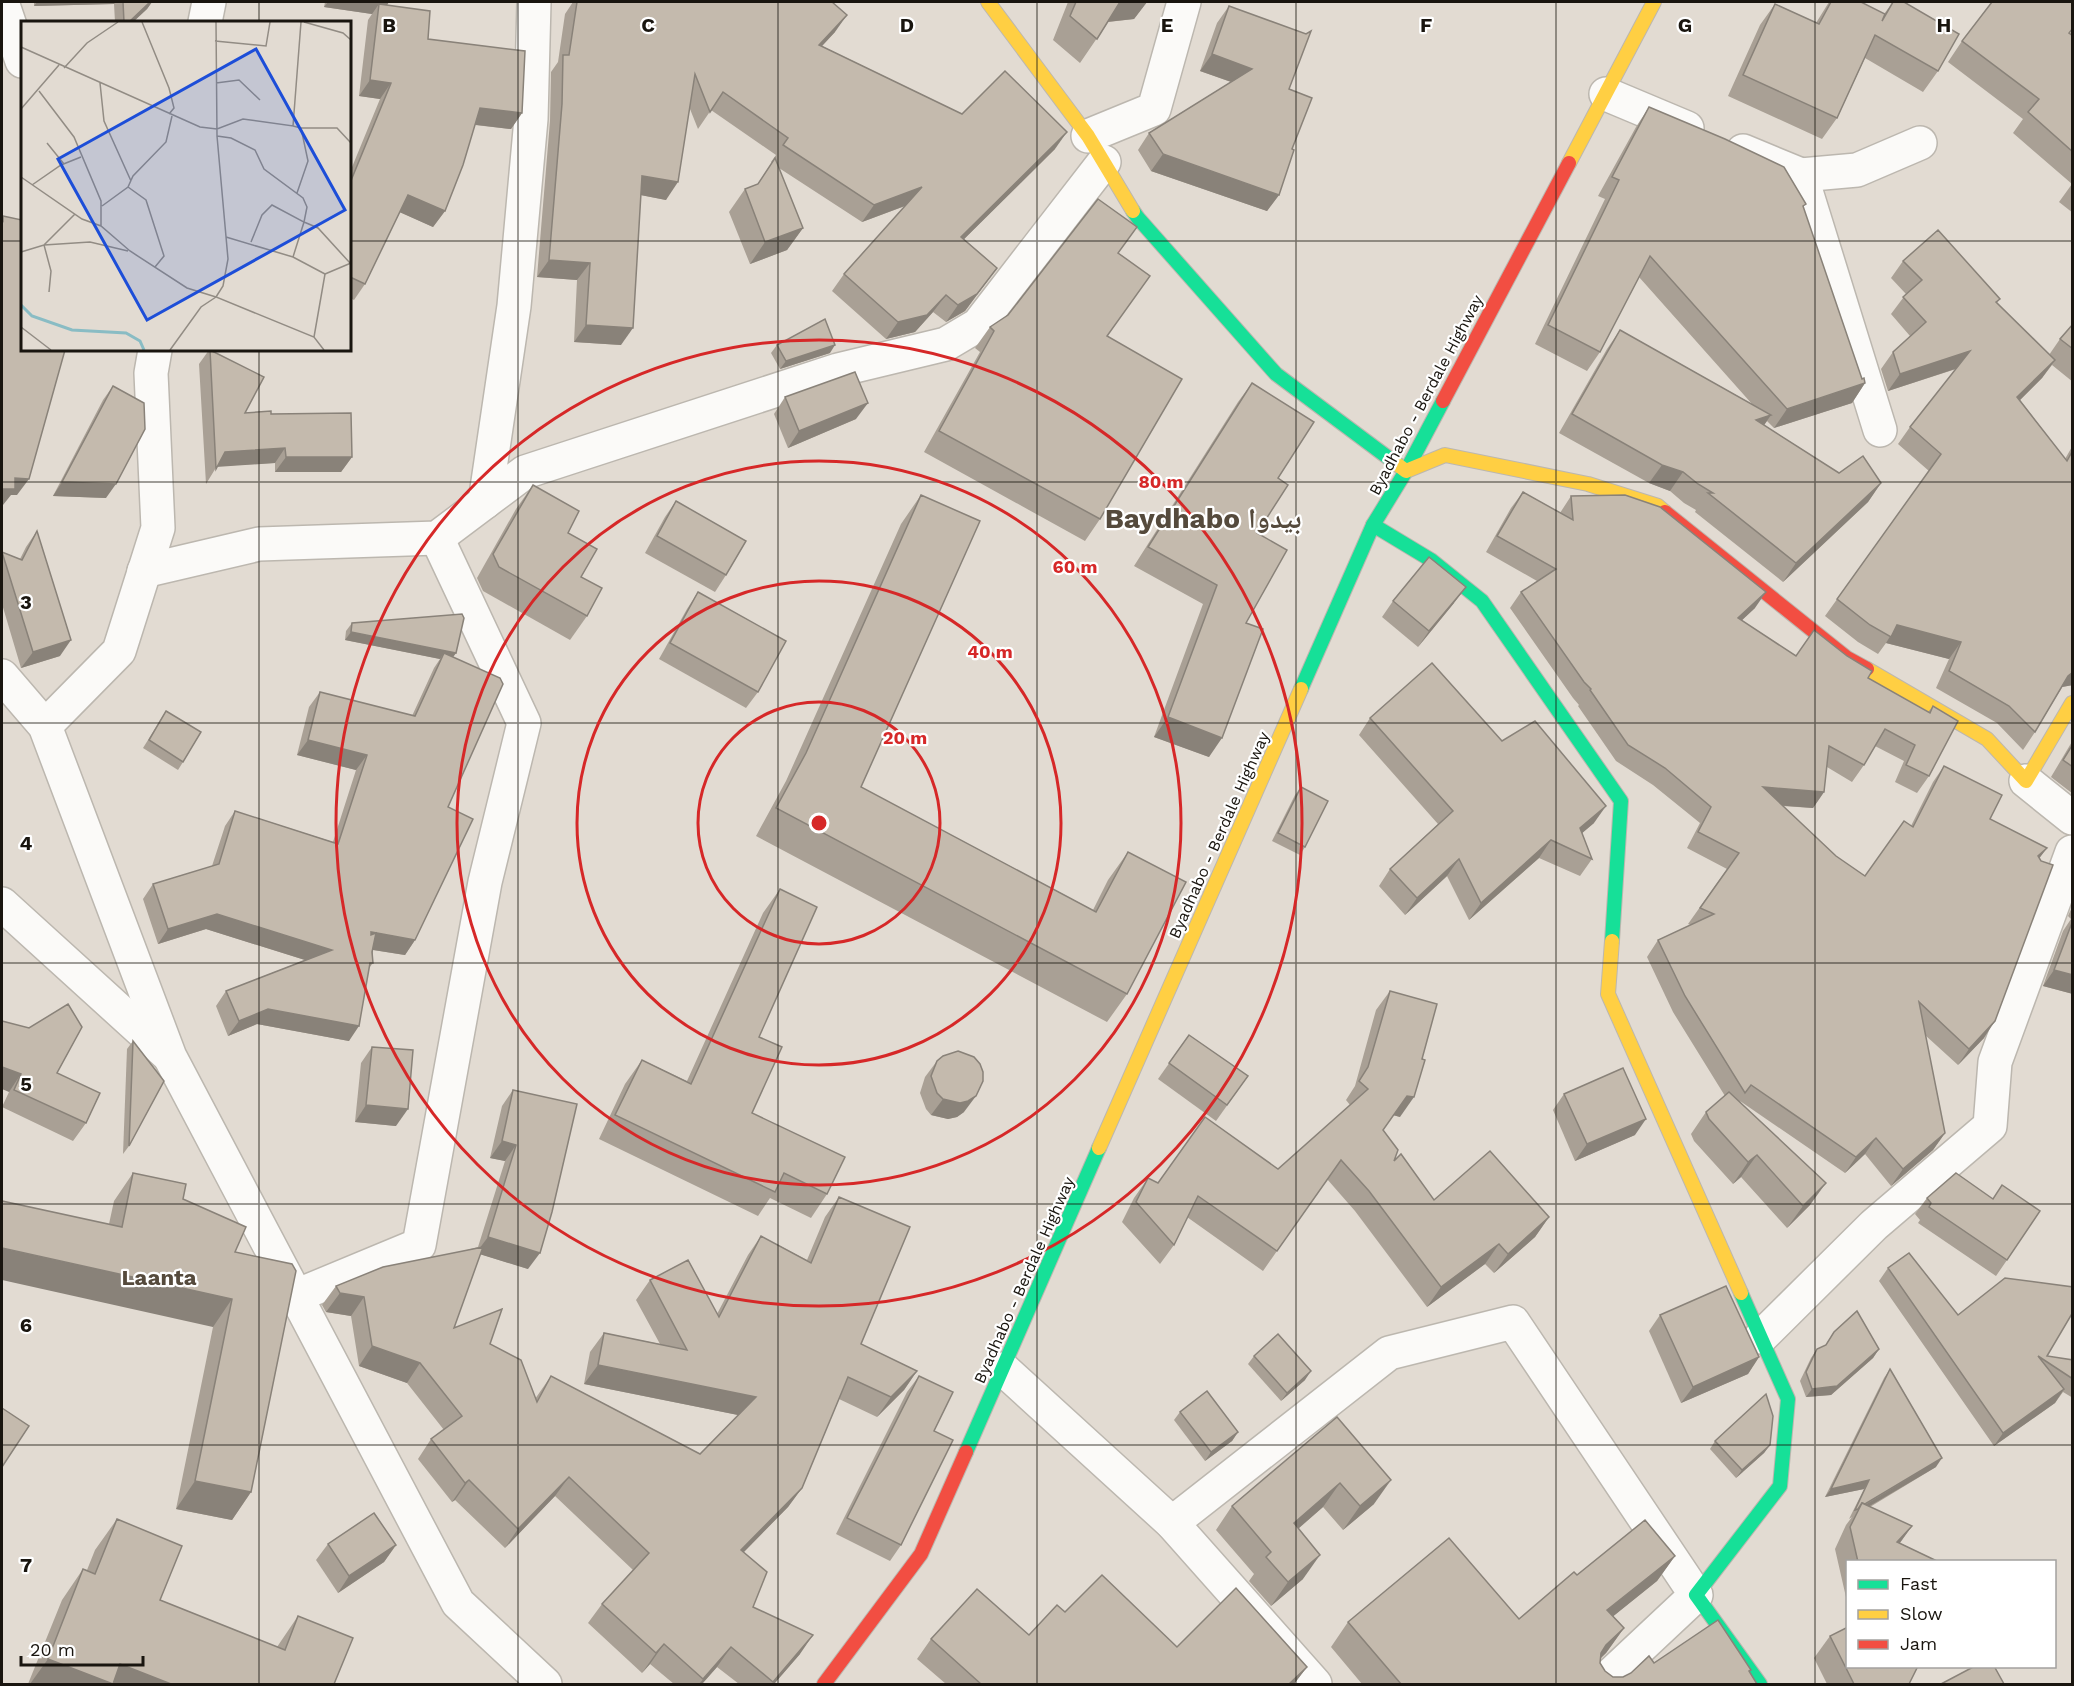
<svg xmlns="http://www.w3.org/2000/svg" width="2074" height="1686" viewBox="0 0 2074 1686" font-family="'Work Sans','Noto Naskh Arabic',sans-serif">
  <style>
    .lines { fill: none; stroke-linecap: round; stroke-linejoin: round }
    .street-casing { stroke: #bcb7af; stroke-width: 36 }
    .fast-casing { stroke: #bcb7af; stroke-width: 16 }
    .slow-casing { stroke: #bcb7af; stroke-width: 16 }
    .jam-casing { stroke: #bcb7af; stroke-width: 16 }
    .street { stroke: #fbfaf8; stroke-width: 33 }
    .fast { stroke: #16e098; stroke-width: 14 }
    .slow { stroke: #ffcf43; stroke-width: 14 }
    .jam { stroke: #f24e42; stroke-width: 14 }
    .wall { fill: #a9a095 }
    .shaded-wall { fill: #898279 }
    .building { fill: #c4baad; stroke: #898279; stroke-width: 1.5 }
    .grid { fill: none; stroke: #19150f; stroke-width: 1.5; stroke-opacity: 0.55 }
    .ring { fill: none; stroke: #d62828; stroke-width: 3 }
    .labels { text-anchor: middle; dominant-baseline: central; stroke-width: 4.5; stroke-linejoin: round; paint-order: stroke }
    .street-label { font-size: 16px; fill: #19150f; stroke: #fff }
    .district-label { font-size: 22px; font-weight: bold; fill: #554a3c; stroke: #fff }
    .town-label { font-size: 28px; font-weight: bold; fill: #554a3c; stroke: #fff }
    .inset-river { fill: none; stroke: #89bcc4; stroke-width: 3 }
    .inset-road { fill: none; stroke: #928c84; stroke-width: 1.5 }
    .view { fill: #1d4ed8; fill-opacity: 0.15; stroke: #1d4ed8; stroke-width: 3 }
    .inset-edge { fill: none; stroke: #19150f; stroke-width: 3 }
    .grid-label { font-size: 20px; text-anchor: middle; font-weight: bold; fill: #19150f; stroke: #fff; stroke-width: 4.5; stroke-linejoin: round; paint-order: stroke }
    .centre { fill: #d62828; stroke: #fff; stroke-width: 3 }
    .ring-label { font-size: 18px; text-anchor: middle; font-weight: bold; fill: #d62828; stroke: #fff; stroke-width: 4.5; stroke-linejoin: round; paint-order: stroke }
  </style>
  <rect width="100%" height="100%" fill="#e2dbd2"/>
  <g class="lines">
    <!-- street casing -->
    <g class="street-casing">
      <g id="street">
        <polyline points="2,2 22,61"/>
        <polyline points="205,22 209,2"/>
        <polyline points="1606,94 1687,128"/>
        <polyline points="1088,136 1154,109 1184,2"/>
        <polyline points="1743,151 1801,175 1880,430"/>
        <polyline points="1801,175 1857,170 1920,143"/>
        <polyline points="485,502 514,306 531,119 534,2"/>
        <polyline points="144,571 259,544 437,538 525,472 838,370 946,344 978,325 1104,162"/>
        <polyline points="2,676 45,726 170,1057 458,1603 545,1684"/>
        <polyline points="45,726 119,651 158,528 151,373 155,350"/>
        <polyline points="2026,781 2072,818"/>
        <polyline points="2,904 166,1053"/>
        <polyline points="296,1296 419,1245 485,882 524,723 437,538"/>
        <polyline points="1761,1337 1874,1225 1990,1126 1995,1062 2072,852"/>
        <polyline points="1003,1369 1172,1523 1315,1684"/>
        <polyline points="1172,1523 1389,1353 1513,1322 1696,1595 1601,1684"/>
      </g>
    </g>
    <!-- fast casing -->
    <g class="fast-casing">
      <g id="fast">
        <polyline points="1133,211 1138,218 1276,374 1398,465"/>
        <polyline points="1373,525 1431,560 1482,601 1621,801 1612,941"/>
        <polyline points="1301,689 1373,525 1406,471 1443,401"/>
        <polyline points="1741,1293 1788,1399 1780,1486 1696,1595 1760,1684"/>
        <polyline points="966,1452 1099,1148"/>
      </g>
    </g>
    <!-- slow casing -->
    <g class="slow-casing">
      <g id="slow">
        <polyline points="988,2 1088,136 1133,211"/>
        <polyline points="1569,163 1654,2"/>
        <polyline points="1398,465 1406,471 1445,455 1588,484 1658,506 1665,512"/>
        <polyline points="1867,669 1987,739 2026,781 2072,703"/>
        <polyline points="1612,941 1608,994 1741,1293"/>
        <polyline points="1099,1148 1301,689"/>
      </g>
    </g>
    <!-- jam casing -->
    <g class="jam-casing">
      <g id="jam">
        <polyline points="1443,401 1569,163"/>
        <polyline points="1665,512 1847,658 1867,669"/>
        <polyline points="824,1684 921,1554 966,1452"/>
      </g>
    </g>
    <!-- street -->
    <use href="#street" class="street"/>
    <!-- fast -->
    <use href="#fast" class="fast"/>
    <!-- slow -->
    <use href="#slow" class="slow"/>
    <!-- jam -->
    <use href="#jam" class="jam"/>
  </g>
  <!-- wall -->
  <g class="wall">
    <polygon points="34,2 152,2 147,9 133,22 115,22 114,4 34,6"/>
    <polygon points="325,2 389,2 387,5 428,39 522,113 511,129 475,125 445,211 433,227 400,212 365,284 354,300 350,298 350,172 380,99 359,96 368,20 372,14 324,7"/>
    <polygon points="573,2 832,2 835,32 822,46 962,114 1055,149 964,239 997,268 965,311 946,322 933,312 915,332 886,339 832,291 844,274 905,206 862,222 779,168 803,228 787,250 750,264 729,212 745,189 757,185 772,163 771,162 776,155 711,110 698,129 690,109 666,200 641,195 621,345 574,342 577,280 537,277 550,121 551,72 558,62 565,14"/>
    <polygon points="1068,2 1147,2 1134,19 1108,22 1080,63 1053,40"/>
    <polygon points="1829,2 1861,2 1884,14 1893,2 1938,71 1923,92 1865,58 1837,118 1822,139 1728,96 1760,25 1775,4 1816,23"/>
    <polygon points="2073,3 2073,29 2070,33 2073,36 2073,213 2059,202 2072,184 2013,133 2023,119 1948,62 1962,41"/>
    <polygon points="1229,6 1289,89 1292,149 1279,195 1267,211 1151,171 1138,150 1149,133 1231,82 1200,71 1217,23"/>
    <polygon points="1649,107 1803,208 1862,379 1865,383 1852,403 1774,428 1767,421 1764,425 1839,473 1881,483 1868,502 1783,582 1695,512 1696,510 1684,503 1670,491 1649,483 1559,433 1607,349 1620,330 1752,404 1639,277 1600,352 1587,371 1535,344 1605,199 1598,196 1636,127"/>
    <polygon points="1118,253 1107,336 1100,519 1085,541 924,452 980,352 975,348 990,327"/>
    <polygon points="1903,261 2000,299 1997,303 2049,355 2060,339 2073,324 2073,382 2052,365 2042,378 2020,400 2065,459 2073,445 2073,685 2062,687 2061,689 2035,732 2023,750 1997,723 1936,688 1949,659 1886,643 1878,654 1858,642 1825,616 1929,471 1898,444 1910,427 1956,369 1888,391 1881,369 1893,352 1910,336 1891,314 1906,294 1891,278"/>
    <polygon points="777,345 830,353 780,369 771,353"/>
    <polygon points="209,350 245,413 271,414 352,457 341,472 275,472 275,463 217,466 206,484 199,364"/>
    <polygon points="1252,383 1278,478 1257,533 1246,623 1209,757 1154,737 1203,604 1134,566 1238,402"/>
    <polygon points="113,386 106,498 53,496 103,400"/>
    <polygon points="785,397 856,419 788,448 774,414"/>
    <polygon points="533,485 568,533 581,577 587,616 570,640 483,591 477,578 516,509"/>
    <polygon points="1523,492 1560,513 1571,496 1755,608 1741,621 1796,656 1868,678 1928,712 1933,706 1929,776 1917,793 1895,782 1904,761 1875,746 1864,765 1852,782 1827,767 1824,792 1813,808 1782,806 1836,856 1865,876 1911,826 1933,782 1944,766 1990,819 2047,848 2039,858 1984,1038 1958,1065 1925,1035 1945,1133 1933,1150 1891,1186 1865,1154 1845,1173 1740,1101 1810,1205 1787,1228 1741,1177 1733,1184 1694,1141 1691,1134 1706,1112 1725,1096 1673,1012 1647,957 1658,940 1691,925 1688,924 1727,869 1687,848 1700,823 1653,785 1616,761 1578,706 1579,705 1573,698 1510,608 1521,592 1537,581 1486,552 1511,508"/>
    <polygon points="921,495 861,787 1093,910 1108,880 1128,852 1127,994 1107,1022 756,836 786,781 901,524"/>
    <polygon points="676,501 726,575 715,592 645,553 665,517"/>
    <polygon points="37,531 60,656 21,668 2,604 2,552 20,559 26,547"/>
    <polygon points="698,592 758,692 746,708 659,659 687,609"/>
    <polygon points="1393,601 1454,603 1418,647 1382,617"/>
    <polygon points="352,623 456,653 453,657 448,807 415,940 405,955 373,950 373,963 369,968 349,1041 257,1024 228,1036 216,1006 226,991 305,960 206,929 158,944 143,899 153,884 212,866 225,826 235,811 333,842 356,770 297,755 309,707 320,692 412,716 434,668 440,659 345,640 346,631"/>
    <polygon points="166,711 183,762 178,770 143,748"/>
    <polygon points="1370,718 1502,741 1594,823 1582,833 1592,859 1580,876 1539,858 1469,920 1447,876 1405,915 1379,886 1390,869 1438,824 1359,735"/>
    <polygon points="2073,740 2073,794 2051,777"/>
    <polygon points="1301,787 1305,847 1300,855 1272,841 1295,795"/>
    <polygon points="780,889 759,1037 752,1113 827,1194 811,1218 770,1198 758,1216 599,1139 625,1084 642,1060 687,1081 763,913"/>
    <polygon points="2073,905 2073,994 2043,986 2063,931 2071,919 2068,916"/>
    <polygon points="1390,991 1400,1117 1393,1115 1383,1130 1394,1161 1434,1200 1549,1217 1535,1237 1494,1273 1485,1264 1427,1307 1355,1211 1327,1179 1263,1271 1187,1217 1174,1245 1160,1264 1122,1222 1134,1198 1148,1178 1158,1183 1278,1169 1350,1105 1346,1100 1355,1086 1376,1010"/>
    <polygon points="2,1021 57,1073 86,1123 73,1141 2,1107 9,1092"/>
    <polygon points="1189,1035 1248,1076 1216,1121 1158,1079"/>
    <polygon points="133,1041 129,1146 123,1154 127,1049"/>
    <polygon points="372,1047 396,1126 355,1122 361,1063"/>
    <polygon points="937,1061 964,1112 957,1117 948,1119 931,1115 926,1109 920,1093 925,1077"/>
    <polygon points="513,1090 528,1269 480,1254 454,1328 490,1344 535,1399 551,1376 700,1454 738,1415 584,1384 590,1352 604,1333 660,1344 636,1300 650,1280 717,1314 748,1255 761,1236 807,1260 825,1217 839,1197 861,1344 917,1371 904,1390 877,1417 839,1399 802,1488 788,1507 744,1552 753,1607 800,1654 774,1684 739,1684 717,1667 702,1684 674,1684 650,1664 642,1673 588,1623 602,1604 633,1570 555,1496 505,1548 455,1500 452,1502 418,1459 431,1439 444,1430 407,1383 359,1366 351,1316 326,1312 322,1305 336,1286 478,1247 505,1161 490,1158 502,1106"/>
    <polygon points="1564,1094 1635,1135 1575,1161 1553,1110"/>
    <polygon points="133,1173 183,1199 235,1252 251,1492 232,1520 176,1509 213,1327 109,1224 114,1201"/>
    <polygon points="1927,1198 1992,1199 2007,1260 1996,1276 1918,1223 1920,1220 1915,1214"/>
    <polygon points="1888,1268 1958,1315 2047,1356 2073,1360 2073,1398 2063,1392 2055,1403 1994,1446 1879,1281"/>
    <polygon points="1660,1315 1759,1357 1748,1374 1681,1403 1649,1331"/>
    <polygon points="1834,1332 1879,1349 1873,1358 1831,1395 1806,1397 1800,1381 1811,1358 1817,1349 1825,1346"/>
    <polygon points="1254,1356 1305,1380 1281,1401 1248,1364"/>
    <polygon points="1890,1369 1936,1467 1870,1507 1912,1526 1900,1543 1939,1562 1848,1562 1848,1606 1835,1549 1846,1525 1852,1517 1849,1519 1864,1489 1825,1497 1884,1378"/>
    <polygon points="919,1376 934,1431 901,1545 890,1561 836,1534 907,1392"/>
    <polygon points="1180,1412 1238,1432 1232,1441 1205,1461 1174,1420"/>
    <polygon points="1337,1417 1374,1504 1343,1530 1323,1507 1298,1529 1303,1579 1271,1606 1249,1581 1254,1574 1216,1530 1232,1506"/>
    <polygon points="1715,1441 1770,1445 1764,1453 1736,1478 1710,1449"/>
    <polygon points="117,1519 160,1600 277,1647 298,1616 334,1684 28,1684 62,1600 83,1569 87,1570 95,1550"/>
    <polygon points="328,1544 396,1545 384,1562 338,1593 316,1560"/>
    <polygon points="1675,1556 1657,1581 1613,1616 1624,1628 1606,1653 1600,1659 1600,1663 1605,1671 1613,1677 1623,1677 1654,1663 1750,1672 1757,1684 1362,1684 1331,1647 1348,1622 1519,1619 1577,1575"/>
    <polygon points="1065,1612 1177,1647 1307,1667 1294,1684 946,1684 917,1659 931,1639 1029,1635"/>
    <polygon points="1830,1636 1909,1684 1827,1684 1814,1658"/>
  </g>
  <!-- shaded-wall -->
  <g class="shaded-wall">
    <polygon points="37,2 116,2 114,4 34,6"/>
    <polygon points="150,2 152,2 147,9 133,22 129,22"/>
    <polygon points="328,2 389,2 380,15 379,4 372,14 324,7"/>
    <polygon points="1120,2 1147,2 1134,19 1106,22"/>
    <polygon points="847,15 835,32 807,62 819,45"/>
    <polygon points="1212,54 1252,69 1240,85 1200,71"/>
    <polygon points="370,80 391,83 380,99 359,96"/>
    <polygon points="480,108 522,113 511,129 469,124"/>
    <polygon points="1067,132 1055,149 949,254 961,237"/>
    <polygon points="1163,154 1279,195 1267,211 1151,171"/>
    <polygon points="642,176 678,182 666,200 630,193"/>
    <polygon points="922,187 910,204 862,222 874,205"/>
    <polygon points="408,195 445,211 433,227 397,211"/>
    <polygon points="803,228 787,250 750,264 765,242"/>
    <polygon points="549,260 590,263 577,280 537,277"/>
    <polygon points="997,268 965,311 946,322 958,305"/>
    <polygon points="946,295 933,312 915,332 886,339 898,322"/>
    <polygon points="586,325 633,328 621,345 574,342"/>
    <polygon points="835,345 830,353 780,369 786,361"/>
    <polygon points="1970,351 1958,368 1888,391 1900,374"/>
    <polygon points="2055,360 2042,378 2005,415 2017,397"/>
    <polygon points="1865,383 1852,403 1774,428 1787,409"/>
    <polygon points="868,403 856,419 788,448 799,431"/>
    <polygon points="1771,415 1758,434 1756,420"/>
    <polygon points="285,448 275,463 216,467 225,452"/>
    <polygon points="286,457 352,457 341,472 275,472"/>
    <polygon points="1662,465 1683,472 1670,491 1649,483"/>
    <polygon points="15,478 29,479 17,495 11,495 3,505 2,505 2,489"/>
    <polygon points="62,482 116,484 106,498 53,496"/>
    <polygon points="1881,483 1868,502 1783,582 1796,563"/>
    <polygon points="1466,587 1454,603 1418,647 1429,631"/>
    <polygon points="1766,592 1755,608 1726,635 1738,618"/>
    <polygon points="1897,625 1961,642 1949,659 1886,643"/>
    <polygon points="351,632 456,653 450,661 444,653 440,659 345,640"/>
    <polygon points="71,640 60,656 21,668 33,652"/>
    <polygon points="2073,672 2073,685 2062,687 2056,693 2068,676"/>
    <polygon points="1168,717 1222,738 1209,757 1154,737"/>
    <polygon points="308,740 367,755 356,770 297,755"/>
    <polygon points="1763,787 1824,792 1813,808 1751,803"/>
    <polygon points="1606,806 1594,823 1568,845 1580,828"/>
    <polygon points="1551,840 1539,858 1469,920 1481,903"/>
    <polygon points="2047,848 2035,864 2038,856"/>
    <polygon points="1459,859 1447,876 1405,915 1417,898"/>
    <polygon points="217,914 332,950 321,965 206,929 158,944 168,929"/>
    <polygon points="371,932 415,940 405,955 361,948"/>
    <polygon points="2054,970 2073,975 2073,994 2043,986"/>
    <polygon points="268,1009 359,1026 349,1041 257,1024 228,1036 239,1021"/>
    <polygon points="1995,1021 1984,1038 1958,1065 1969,1049"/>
    <polygon points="2,1067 21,1074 9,1092 2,1089"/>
    <polygon points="976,1096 964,1112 957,1117 948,1119 931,1115 943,1099"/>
    <polygon points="1407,1096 1414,1097 1400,1117 1393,1115"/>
    <polygon points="366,1105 408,1109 396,1126 355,1122"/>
    <polygon points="1646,1119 1635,1135 1575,1161 1587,1144"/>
    <polygon points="1945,1133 1933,1150 1891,1186 1903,1169"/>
    <polygon points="1876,1138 1865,1154 1845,1173 1856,1157"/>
    <polygon points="502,1141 516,1145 505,1161 490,1158"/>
    <polygon points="1757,1155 1741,1177 1733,1184 1748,1162"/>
    <polygon points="1826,1183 1810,1205 1787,1228 1803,1206"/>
    <polygon points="1549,1217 1535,1237 1494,1273 1508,1254"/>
    <polygon points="488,1237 540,1253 528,1269 476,1253"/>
    <polygon points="1499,1244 1485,1264 1427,1307 1441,1287"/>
    <polygon points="2,1248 232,1299 213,1327 2,1280"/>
    <polygon points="340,1293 364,1297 351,1316 326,1312"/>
    <polygon points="372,1346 420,1363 407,1383 359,1366"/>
    <polygon points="1879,1349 1873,1358 1831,1395 1806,1397 1812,1389"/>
    <polygon points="1759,1357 1748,1374 1681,1403 1693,1387"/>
    <polygon points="598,1365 756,1397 743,1416 584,1384"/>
    <polygon points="917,1371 904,1390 877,1417 891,1397"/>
    <polygon points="1311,1371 1305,1380 1281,1401 1287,1393"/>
    <polygon points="2064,1389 2055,1403 1994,1446 2003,1433"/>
    <polygon points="1238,1432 1232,1441 1205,1461 1211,1452"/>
    <polygon points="1770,1445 1764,1453 1736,1478 1742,1470"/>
    <polygon points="1942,1458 1936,1467 1856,1514 1860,1508"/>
    <polygon points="569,1477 555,1496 505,1548 518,1529"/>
    <polygon points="469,1480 455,1500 452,1502 465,1483"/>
    <polygon points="1391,1480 1374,1504 1343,1530 1360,1506"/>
    <polygon points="1869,1480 1864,1489 1825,1497 1831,1489"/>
    <polygon points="195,1481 251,1492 232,1520 176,1509"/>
    <polygon points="1340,1483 1323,1507 1277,1547 1294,1523"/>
    <polygon points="802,1488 788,1507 727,1569 741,1550"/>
    <polygon points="1912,1526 1896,1548 1897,1542"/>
    <polygon points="396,1545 384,1562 338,1593 349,1576"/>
    <polygon points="1320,1555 1303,1579 1271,1606 1288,1582"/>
    <polygon points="1675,1556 1657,1581 1590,1635 1607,1610"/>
    <polygon points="1624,1628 1606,1653 1588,1670 1606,1645"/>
    <polygon points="813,1635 800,1654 774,1684 772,1684"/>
    <polygon points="664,1644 650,1664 642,1673 656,1653"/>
    <polygon points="731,1647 717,1667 702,1684 699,1684"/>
    <polygon points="48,1659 120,1664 171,1684 30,1684"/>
    <polygon points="1307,1667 1294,1684 1289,1684"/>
  </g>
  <!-- building -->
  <g class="building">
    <polygon points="123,2 150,2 129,22 124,22"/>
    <polygon points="577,2 832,2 847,15 819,45 962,114 1005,71 1067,132 961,237 997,268 977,294 958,305 946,295 927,315 898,322 844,274 922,187 874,205 783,145 788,138 723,92 710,112 695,74 678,182 642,176 633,328 586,325 590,263 549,260 562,104 563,55 569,55"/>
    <polygon points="1076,2 1120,2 1097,39 1070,16"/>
    <polygon points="1831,2 1861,2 1885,14 1882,21 1893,2 1904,2 1959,34 1938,71 1875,35 1837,118 1743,75 1775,4 1819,24"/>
    <polygon points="1992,2 2071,2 2073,3 2073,28 2069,33 2073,36 2073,152 2028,112 2039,99 1962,41"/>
    <polygon points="379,4 430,11 428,39 525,51 522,113 480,108 463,165 445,211 408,195 365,284 350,277 350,183 391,83 370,80"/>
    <polygon points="1229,6 1306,34 1311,31 1289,89 1312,98 1292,149 1294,150 1279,195 1163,154 1149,133 1252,69 1212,54"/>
    <polygon points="1649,107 1725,139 1784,167 1806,204 1803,206 1862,379 1864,378 1865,383 1787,409 1650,256 1600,352 1548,325 1619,180 1612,177"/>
    <polygon points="775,158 803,228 765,242 745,189 758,184"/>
    <polygon points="1098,199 1137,227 1118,253 1150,276 1107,336 1182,379 1100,519 939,431 994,331 990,327 1008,315"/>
    <polygon points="3,216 22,220 22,350 65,350 29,479 15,478 15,489 2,489 2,220 3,221"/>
    <polygon points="1938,230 2000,299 1996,302 2055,360 2017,397 2067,461 2073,450 2073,672 2068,676 2035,732 2009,706 1949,671 1961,642 1897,625 1891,637 1870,625 1837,599 1941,454 1910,427 1970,351 1900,374 1893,352 1926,322 1903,297 1922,280 1903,261"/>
    <polygon points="825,319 835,345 786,361 777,345"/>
    <polygon points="2073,324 2073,349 2060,339"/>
    <polygon points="1620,330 1771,415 1756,420 1839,473 1863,456 1881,483 1796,563 1708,493 1713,493 1698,484 1683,472 1662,465 1572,414"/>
    <polygon points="210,350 264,377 245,413 271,411 271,414 351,413 352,457 286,457 285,448 225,452 216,469"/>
    <polygon points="855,372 868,403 799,431 785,397"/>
    <polygon points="1252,383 1314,422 1278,478 1288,485 1257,533 1287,550 1246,623 1263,629 1222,738 1168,717 1217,585 1148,547"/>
    <polygon points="113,386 144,403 145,429 116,484 62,482"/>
    <polygon points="533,485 579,511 568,533 597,549 581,577 602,588 587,616 499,567 493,554"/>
    <polygon points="1523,492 1573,520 1571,496 1625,495 1660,507 1766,592 1738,618 1796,656 1814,630 1847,656 1872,671 1868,678 1930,713 1933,706 1958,721 1929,776 1906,765 1915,745 1885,729 1864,765 1829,746 1824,792 1763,787 1836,856 1865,876 1904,821 1913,827 1944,766 2002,795 1990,819 2047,848 2038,856 2041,861 2053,865 1995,1021 1969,1049 1919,1002 1945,1133 1903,1169 1876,1138 1856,1157 1751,1085 1745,1093 1685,996 1658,940 1714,914 1700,908 1739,853 1698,832 1711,807 1665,768 1628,745 1590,690 1591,689 1584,682 1521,592 1556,569 1497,536"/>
    <polygon points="921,495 980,521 861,787 1096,912 1128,852 1186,882 1127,994 776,808 806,753"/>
    <polygon points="676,501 746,541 726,575 657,536"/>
    <polygon points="37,531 71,640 33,652 2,552 22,560"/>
    <polygon points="1429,557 1466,587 1429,631 1393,601"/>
    <polygon points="698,592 786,641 758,692 670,643"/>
    <polygon points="462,614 464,618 456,653 351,632 352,623"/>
    <polygon points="444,653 500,678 503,684 448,807 473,819 415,940 371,932 371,935 376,933 372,952 373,963 370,963 359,1026 268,1009 239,1021 226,991 332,950 217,914 168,929 153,884 219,864 235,811 338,844 367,755 308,740 320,692 415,716"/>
    <polygon points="1432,663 1502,741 1535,721 1606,806 1580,828 1592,859 1551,840 1481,903 1459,859 1417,898 1390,869 1453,811 1370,718"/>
    <polygon points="166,711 201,732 183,762 149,740"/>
    <polygon points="2073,744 2073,767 2063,760"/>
    <polygon points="1301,787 1328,801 1305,847 1278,833"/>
    <polygon points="780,889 817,907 759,1037 782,1047 752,1113 845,1157 827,1194 784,1173 775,1192 615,1115 642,1060 691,1084"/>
    <polygon points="2073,920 2073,975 2054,970"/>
    <polygon points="1390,991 1437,1004 1422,1059 1425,1060 1414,1097 1407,1096 1383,1130 1398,1150 1394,1161 1401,1154 1434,1200 1490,1151 1549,1217 1508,1254 1499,1244 1441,1287 1369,1191 1341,1160 1277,1251 1198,1196 1174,1245 1136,1202 1148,1178 1158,1183 1205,1117 1278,1169 1368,1089 1359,1081 1368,1067"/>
    <polygon points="68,1004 82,1027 57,1073 100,1093 86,1123 14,1090 21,1074 2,1067 2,1021 29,1028"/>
    <polygon points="1189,1035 1248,1076 1227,1105 1169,1063"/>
    <polygon points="133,1041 164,1081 129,1146"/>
    <polygon points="372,1047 413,1050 408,1109 366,1105"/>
    <polygon points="958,1051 974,1057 980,1064 983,1072 983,1081 976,1096 968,1101 960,1103 943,1099 937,1093 931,1076 937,1061 943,1056"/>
    <polygon points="1623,1068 1646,1119 1587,1144 1564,1094"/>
    <polygon points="513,1090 577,1104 552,1212 540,1253 488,1237 516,1145 502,1141"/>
    <polygon points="1729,1092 1826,1183 1803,1206 1757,1155 1748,1162 1709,1119 1706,1112"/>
    <polygon points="133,1173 186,1184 183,1199 246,1227 235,1252 292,1264 296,1271 251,1492 195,1481 232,1299 2,1248 2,1201 122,1227"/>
    <polygon points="1956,1173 1993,1199 2002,1185 2040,1211 2007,1260 1929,1207 1931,1203 1927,1198"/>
    <polygon points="839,1197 910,1227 861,1344 917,1371 891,1397 848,1377 802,1488 741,1550 767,1572 753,1607 813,1635 773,1682 731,1647 703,1679 664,1644 656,1653 602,1604 649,1553 569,1477 518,1529 469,1480 465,1483 431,1439 462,1416 420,1363 372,1346 364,1297 340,1293 336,1286 383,1267 483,1247 454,1328 502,1309 490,1344 521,1360 537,1402 551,1376 700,1454 756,1397 598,1365 604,1333 687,1350 650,1280 688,1260 719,1317 761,1236 811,1263"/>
    <polygon points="1909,1253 1958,1315 2005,1278 2073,1287 2073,1312 2047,1356 2073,1360 2073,1379 2038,1356 2064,1389 2003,1433 1888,1268"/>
    <polygon points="1726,1286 1759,1357 1693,1387 1660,1315"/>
    <polygon points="1857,1311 1879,1349 1837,1386 1812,1389 1806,1372 1817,1349 1826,1345 1834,1332"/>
    <polygon points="1278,1334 1311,1371 1287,1393 1254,1356"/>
    <polygon points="1890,1369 1942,1458 1865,1504 1862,1503 1858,1509 1855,1510 1869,1480 1831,1489"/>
    <polygon points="919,1376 953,1392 934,1431 953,1440 901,1545 847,1518"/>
    <polygon points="1207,1391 1238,1432 1211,1452 1180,1412"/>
    <polygon points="1766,1394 1773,1416 1770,1445 1742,1470 1715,1441"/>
    <polygon points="2,1408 29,1426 2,1467"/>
    <polygon points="1337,1417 1391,1480 1360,1506 1340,1483 1294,1523 1320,1555 1288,1582 1266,1557 1271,1552 1232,1506"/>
    <polygon points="1862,1503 1912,1526 1897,1542 1939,1562 1858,1562 1850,1527"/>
    <polygon points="374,1513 396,1545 349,1576 328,1544"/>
    <polygon points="117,1519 182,1546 160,1600 285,1650 298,1616 353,1638 334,1684 171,1684 120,1664 113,1684 48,1659 83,1569 95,1574"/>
    <polygon points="1645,1520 1675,1556 1607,1610 1624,1628 1606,1645 1601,1653 1600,1663 1605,1671 1613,1677 1623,1677 1631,1673 1649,1656 1654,1663 1718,1620 1751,1670 1749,1671 1757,1684 1401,1684 1348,1622 1449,1538 1519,1619 1574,1572 1577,1575"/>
    <polygon points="1102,1575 1177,1647 1236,1588 1307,1667 1289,1684 981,1684 931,1639 977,1589 1029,1635 1057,1605 1065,1612"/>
    <polygon points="1848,1627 1848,1666 1918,1666 1909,1684 1854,1684 1830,1636"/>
    <polygon points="1975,1666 1994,1666 2004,1684 1941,1684"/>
  </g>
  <!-- grid -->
  <path class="grid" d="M259,2V22M518,2V1684M778,2V1684M1037,2V1684M1296,2V1684M1556,2V1684M1815,2V1684M2,241H22M350,241H2072M259,350V1684M2,482H2072M2,723H2072M2,963H2072M2,1204H2072M2,1445H2072"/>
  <!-- distance rings -->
  <g class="ring">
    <circle cx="819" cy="823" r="121"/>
    <circle cx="819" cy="823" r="242"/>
    <circle cx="819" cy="823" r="362"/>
    <circle cx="819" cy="823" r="483"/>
  </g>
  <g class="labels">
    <!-- street labels -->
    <g class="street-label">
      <text transform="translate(1426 395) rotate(-62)">Byadhabo - Berdale Highway</text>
      <text transform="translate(1219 835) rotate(-66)">Byadhabo - Berdale Highway</text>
      <text transform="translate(1024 1280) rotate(-66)">Byadhabo - Berdale Highway</text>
    </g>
    <!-- district labels -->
    <g class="district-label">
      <text x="159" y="1277">Laanta</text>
    </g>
    <!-- town labels -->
    <g class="town-label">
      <text x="1203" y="518">Baydhabo بيدوا</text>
    </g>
  </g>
  <!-- overview -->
  <g transform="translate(21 21)">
    <rect width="330" height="330" fill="#e2dbd2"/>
    <path class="inset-river" d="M0,284L11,295L51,309L105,312L119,320L123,329"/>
    <path class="inset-road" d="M121,1L148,67L153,87L148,93M195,1L196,115L207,238L202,265L195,276L293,316L303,329M283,1L322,12L330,19M194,20L245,25L249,1M0,26L179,106L196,108L222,98L272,105L280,1M43,47L66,22L97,1M79,62L83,100L110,160M195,62L218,59L239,79M18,70L53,116L80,180V205M0,88L38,44M272,105L280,107L287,140L276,172M280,107H316L330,122M196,115L210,117L234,129L243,148L282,177L286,186L283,201L297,207L329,242M26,122L43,143M0,156L61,198L80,205L109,230L166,267L195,276M11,164L40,144L60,136M107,166L125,179L143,235L134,246M81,185L107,166L112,155L145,121L151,95M205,216L272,236L304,253M230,221L241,194L251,184L283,201L272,236M0,231L23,224L69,221L107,230M304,253L330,242M28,271L30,250L23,224L54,193M0,306L30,329M293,316L304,253M149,329L180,286L195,276"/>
    <path class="view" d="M235,28L324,189L126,299L37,138Z"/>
    <rect width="330" height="330" class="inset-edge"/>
  </g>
  <g class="grid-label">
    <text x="389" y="32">B</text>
    <text x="648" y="32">C</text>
    <text x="907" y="32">D</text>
    <text x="1167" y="32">E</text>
    <text x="1426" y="32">F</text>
    <text x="1685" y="32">G</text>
    <text x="1944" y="32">H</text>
    <text x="26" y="609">3</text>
    <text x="26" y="850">4</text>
    <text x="26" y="1091">5</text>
    <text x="26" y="1332">6</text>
    <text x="26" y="1572">7</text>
  </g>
  <circle cx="819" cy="823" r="9" class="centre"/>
  <g class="ring-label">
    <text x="1161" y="488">80 m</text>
    <text x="1075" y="573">60 m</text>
    <text x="990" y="658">40 m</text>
    <text x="905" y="744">20 m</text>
  </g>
  <!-- border -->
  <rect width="2074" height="1686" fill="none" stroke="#19150f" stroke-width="6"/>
  <!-- legend -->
  <rect x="1846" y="1560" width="210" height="108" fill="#ffffff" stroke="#a3a19f" stroke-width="1.5"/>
  <rect x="1858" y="1580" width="30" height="9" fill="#16e098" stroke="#a3a19f" stroke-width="1.5"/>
  <text x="1900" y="1590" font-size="18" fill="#19150f">Fast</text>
  <rect x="1858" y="1610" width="30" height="9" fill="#ffcf43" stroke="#a3a19f" stroke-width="1.5"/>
  <text x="1900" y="1620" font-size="18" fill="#19150f">Slow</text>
  <rect x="1858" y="1640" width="30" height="9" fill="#f24e42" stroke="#a3a19f" stroke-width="1.5"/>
  <text x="1900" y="1650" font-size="18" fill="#19150f">Jam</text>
  <!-- scale -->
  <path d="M21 1656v9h122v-9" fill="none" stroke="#19150f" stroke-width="3"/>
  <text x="30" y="1656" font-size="18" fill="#19150f" stroke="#ffffff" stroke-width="4.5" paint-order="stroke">20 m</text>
</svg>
